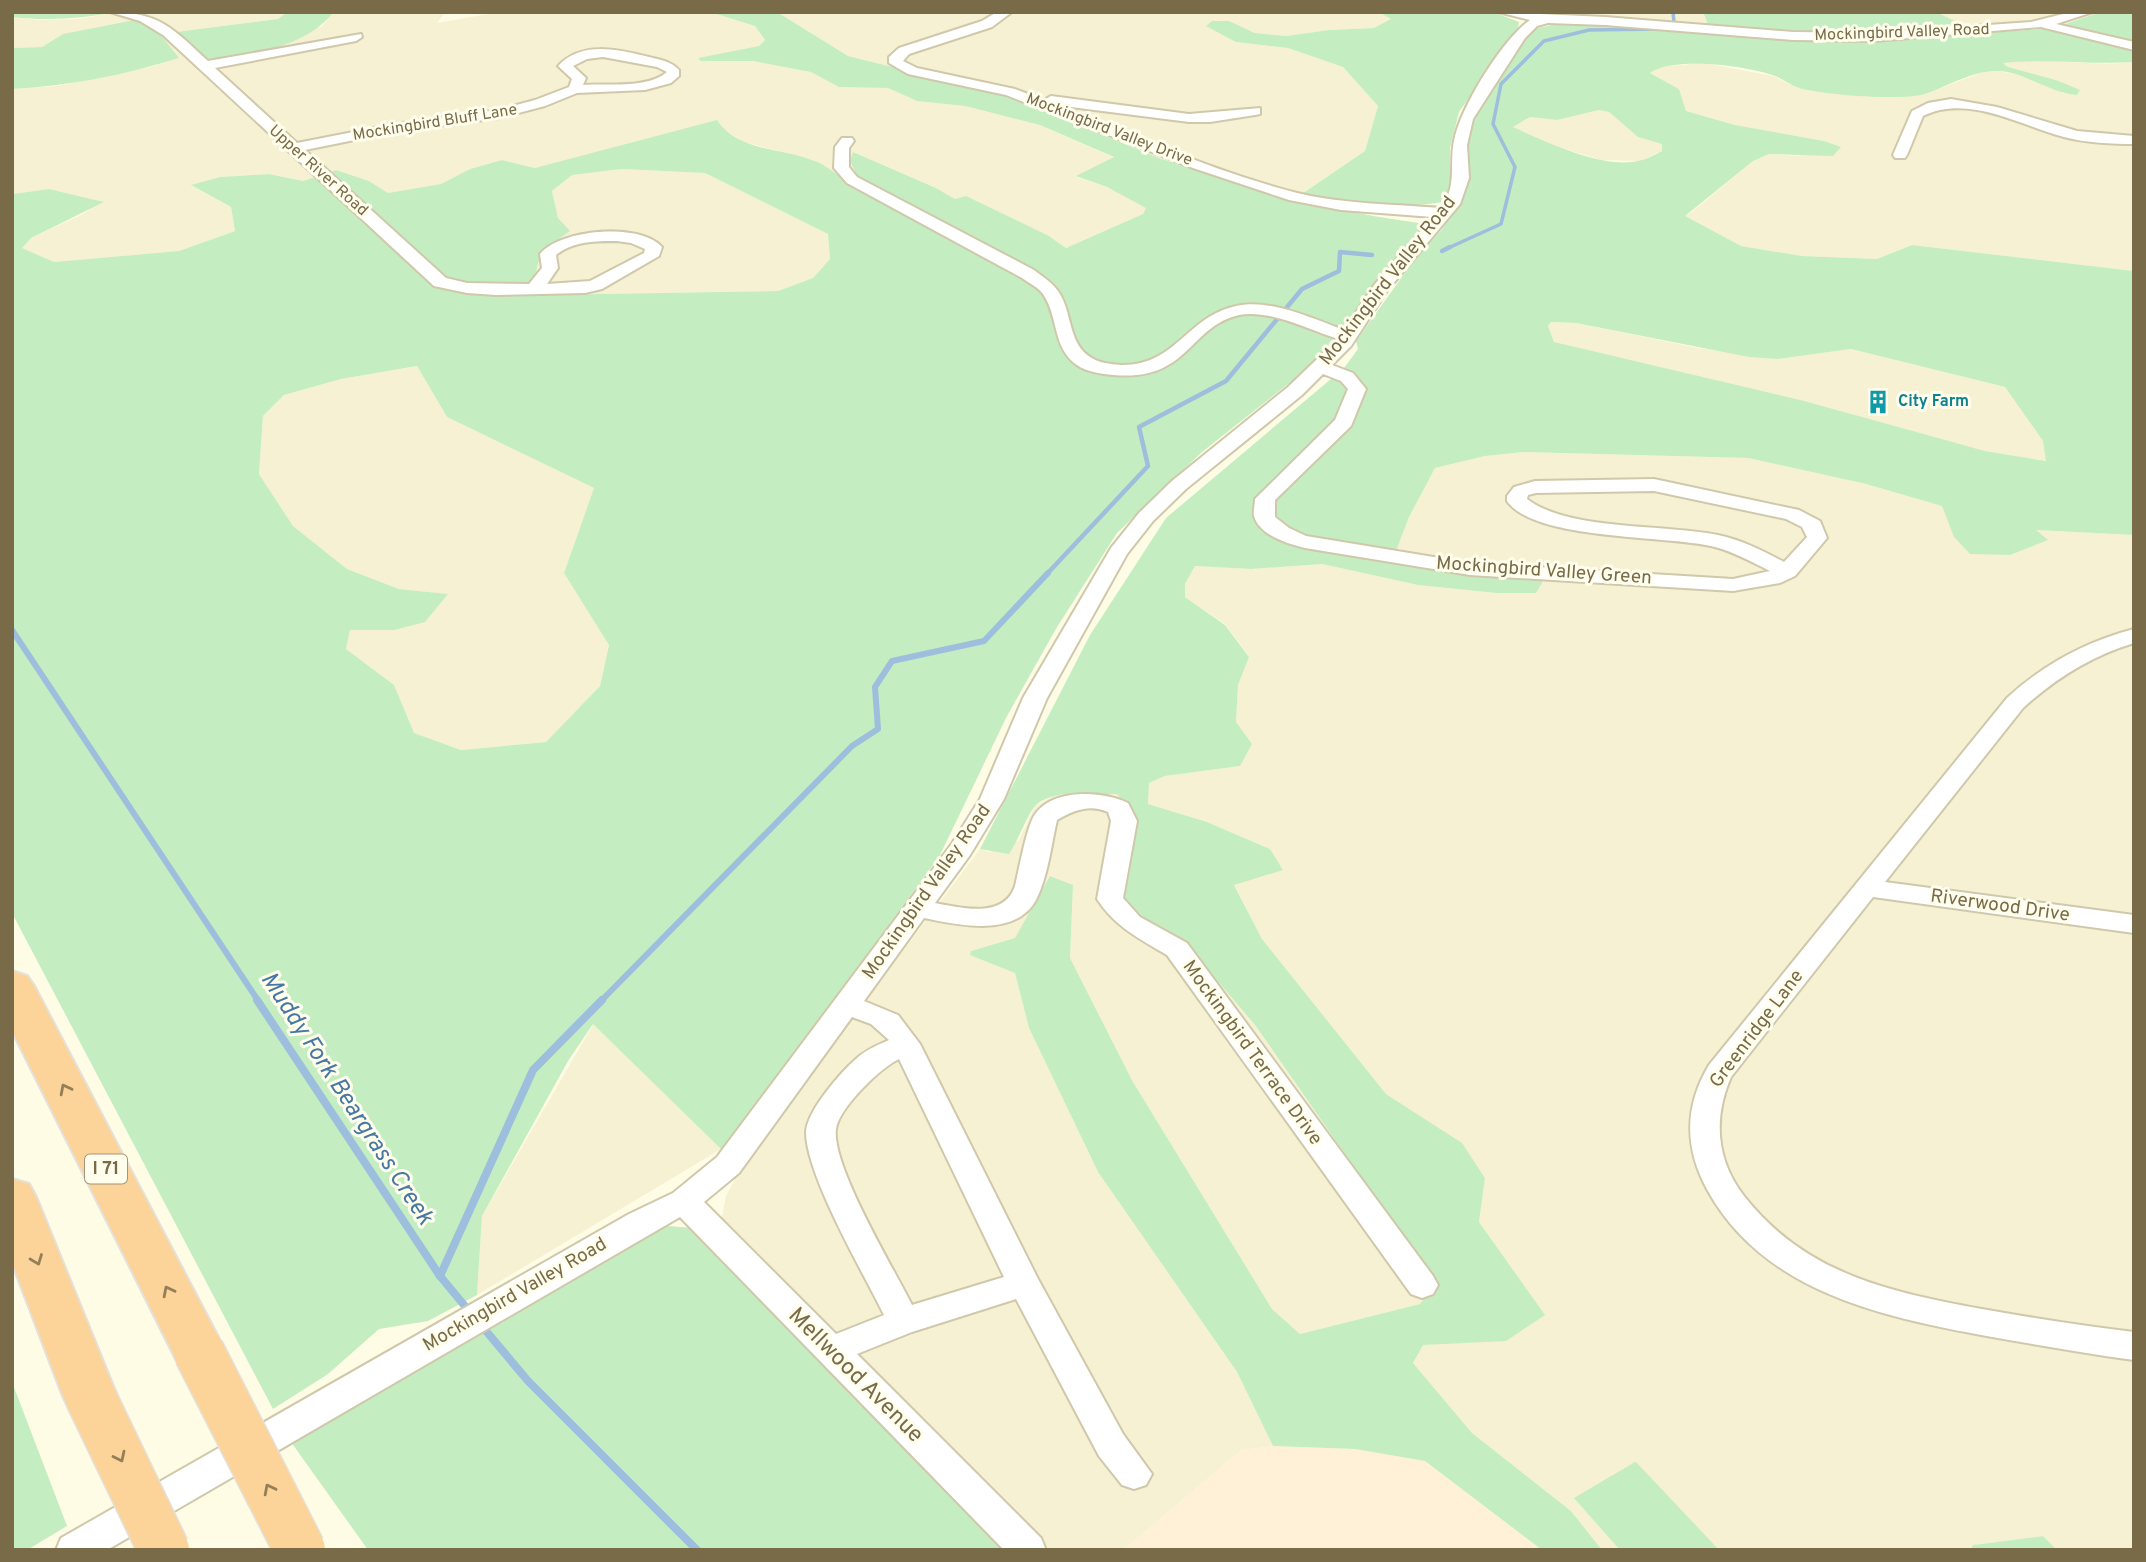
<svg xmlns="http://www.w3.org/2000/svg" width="2146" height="1562" viewBox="0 0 2146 1562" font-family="Overpass,sans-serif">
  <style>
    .residential { fill: #f6f1d3 }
    .commercial { fill: #fff0d8 }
    .green { fill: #c5edc2; fill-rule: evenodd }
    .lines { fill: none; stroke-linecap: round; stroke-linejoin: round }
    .stream-far3 { stroke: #9dbedc; stroke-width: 3.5 }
    .stream-far2 { stroke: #9dbedc; stroke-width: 4.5 }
    .stream-far1 { stroke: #9dbedc; stroke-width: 6 }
    .stream { stroke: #9dbedc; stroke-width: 8 }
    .minor-casing { stroke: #d0c8aa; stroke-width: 4 }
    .motorway-casing { stroke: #e4e1da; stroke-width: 4 }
    .minor { fill: #fff; fill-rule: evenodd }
    .motorway { fill: #fcd398; fill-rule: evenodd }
    .motorway-bridge-casing { stroke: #e4e1da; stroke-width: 53; stroke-linecap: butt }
    .motorway-bridge { stroke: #fcd398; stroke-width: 50 }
    .oneway { stroke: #937f58 }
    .labels { text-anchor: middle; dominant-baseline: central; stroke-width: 6; stroke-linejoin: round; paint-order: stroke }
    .far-street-label { font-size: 16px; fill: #796a48; stroke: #fffeed }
    .far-culture-label { font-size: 16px; font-weight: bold; fill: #0d838f; stroke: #fffeed; text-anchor: start }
    .shield { fill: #fffeed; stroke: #a1967a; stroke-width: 2 }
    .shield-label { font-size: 18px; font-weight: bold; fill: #796a48 }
    .street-label { font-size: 19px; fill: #796a48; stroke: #fffeed }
    .near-street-label { font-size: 23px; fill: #796a48; stroke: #fffeed }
    .near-water-label { font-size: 24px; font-style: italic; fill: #4877a4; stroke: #fffeed }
  </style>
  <rect width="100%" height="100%" fill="#fefce5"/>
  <!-- residential -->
  <g class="residential">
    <polygon points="116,12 287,12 278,19 177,32 201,58 321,27 334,12 445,12 437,23 499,12 710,12 755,26 765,40 759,46 699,58 701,61 753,61 783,65 811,71 839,87 888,88 917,101 965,106 1040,125 1115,158 1077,177 1107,187 1147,207 1143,214 1066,248 1049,236 955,199 936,188 853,152 855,171 841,177 813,160 744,142 723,130 535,168 502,160 470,169 441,184 388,193 369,181 336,170 303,181 269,174 220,177 192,186 231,207 235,231 179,251 54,262 21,248 31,238 81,215 103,202 49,189 12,194 12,89 57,86 154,66 178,58 63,34 42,47 12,48 12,17 38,20 80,19"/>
    <polygon points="777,12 1379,12 1392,19 1374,28 1329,30 1286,36 1255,33 1229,21 1236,42 1288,48 1343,67 1378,106 1365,151 1294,200 1159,158 1002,94 848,56"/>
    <polygon points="1514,12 1703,12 1707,23 1703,27 1532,17"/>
    <polygon points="1936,12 2072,12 2027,23 1969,28"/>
    <polygon points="2028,60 2105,64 2134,62 2134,271 1912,245 1877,259 1802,256 1741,246 1684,216 1693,211 1753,161 1769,154 1799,156 1824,141 1735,125 1686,111 1679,89 1650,73 1659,67 1704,63 1773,76 1798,88 1825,93 1895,97 1922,95 1981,73 1996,71 2023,75 2065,94 2056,80 2008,67 2002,62"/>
    <polygon points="1599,110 1609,112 1638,137 1663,144 1662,151 1640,161 1602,160 1557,147 1513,127 1530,117 1557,120"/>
    <polygon points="622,169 705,173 828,234 830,259 813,278 778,291 539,295 534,275 544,249 569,231 558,218 552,191 572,175"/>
    <polygon points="1551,322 1576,323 1698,348 1778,359 1851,349 2005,387 2043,441 2047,461 1985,451 1554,342 1548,326"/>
    <polygon points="417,366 447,417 594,488 564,573 609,644 600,686 546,742 461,750 413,733 394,685 346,649 350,630 394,630 447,594 399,589 347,569 293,526 259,474 263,416 284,395 341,379"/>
    <polygon points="1524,452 1748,458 1866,484 1943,506 1954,537 2047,541 2035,530 2134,535 2134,1550 2057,1550 2043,1536 1973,1545 1970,1550 1602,1550 1571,1511 1472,1433 1413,1363 1422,1345 1464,1342 1544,1315 1479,1222 1485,1178 1467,1151 1446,1133 1386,1094 1262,939 1234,884 1270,849 1207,822 1148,804 1149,783 1165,776 1240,766 1236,723 1238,685 1249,656 1225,624 1185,597 1185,584 1195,566 1251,569 1322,564 1418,585 1496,593 1536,593 1393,559 1409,517 1435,468 1485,456"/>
    <polygon points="1117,794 1134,820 1133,915 1181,938 1255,1025 1435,1284 1420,1304 1300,1334 1272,1309 1133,1082 1070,958 1073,886 1051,876 1015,939 971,951 1015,973 1029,1028 1098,1172 1237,1372 1273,1446 1241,1450 1123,1550 1050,1550 721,1222 726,1196 743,1162 980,849 990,852 1019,840 1035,806 1053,796"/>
    <polygon points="594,1023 721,1149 477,1295 482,1216"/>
  </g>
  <!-- commercial -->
  <polygon class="commercial" points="1273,1446 1355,1449 1425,1461 1542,1550 1123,1550 1241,1450"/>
  <!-- green -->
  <g class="green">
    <path d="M12,12H116C81,19 48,21 12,17Z"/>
    <path d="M287,12H334C303,49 256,52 211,60L201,58L176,32L278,19Z"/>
    <path d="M710,12H777L848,56L1002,94L1159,158L1271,195L1373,216L1425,224L1312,365L1202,452L1117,533L1057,627L1007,716L940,855L808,1036L721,1149L593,1024L568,1061L482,1216L477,1295L428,1321L379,1329L328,1374L273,1409L12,913V194L49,189L104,202L31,238L22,248L54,262L179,251L235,231L231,207L191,185L220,177L269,174L303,181L336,170L369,181L388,193L441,184L470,169L502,160L535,168L717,120C737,151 781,148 812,160C822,163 832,171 841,177L855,171L850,161L853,152L936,188L955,199L966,196L1049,236L1066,248L1143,214L1146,208L1107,187L1076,176L1114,157L1040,125L965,106L917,101L888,88L839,87L811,72L753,61H701L698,58L759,46L765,40L755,26ZM622,169L705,173L828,234L830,259L813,278L778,291L539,295C530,261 543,250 570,231L558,218L552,191L572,175ZM417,366L447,417L594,488L564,573L609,645L600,686L546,742L461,750L414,733L394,685L346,649L350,630H394L425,622L448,594L399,589L347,569L293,526L259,474L263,416L284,395L341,379Z"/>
    <path d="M1379,12H1493L1519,22L1518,28L1459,112L1450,148V194L1443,202C1398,210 1347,202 1302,194L1365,151L1378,106L1343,67L1288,48L1236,42L1206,26L1212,21H1229L1255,33L1286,36L1329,30L1374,28L1391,19Z"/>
    <path d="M1703,12H1936L1980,33L2043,29L2134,48V62C2090,65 2046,58 2003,63L2008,67L2056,80L2080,90L2077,95C2048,93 2025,71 1996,71C1972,71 1948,86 1925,94C1902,101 1823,95 1799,88C1790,85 1783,79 1775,76C1748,66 1674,56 1650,73L1679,89L1686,111L1735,125L1824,141L1841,147L1833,156L1769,154L1753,161L1685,216L1741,246L1802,256L1877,259L1912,245L2134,271V535L2036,530L2048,540L2010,555L1970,554L1954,537L1942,506L1866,484L1748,458L1524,452L1485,456L1435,468L1409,517L1393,559L1528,575L1543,581L1536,593H1496L1418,585L1322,564L1251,569L1195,566L1185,584V597L1225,625L1249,657L1238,685L1236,722L1252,744L1240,766L1165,776L1149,783L1148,804L1207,822L1270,849L1283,870L1234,885L1262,939L1386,1094L1462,1143L1485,1178L1479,1222L1545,1315L1506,1341L1423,1345L1413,1363L1472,1433L1571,1511L1602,1550H1542L1425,1461L1355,1449L1273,1446L1237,1372L1098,1172L1029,1028L1015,973L970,955L971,951L1015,938L1050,876L1073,885L1070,958L1133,1082L1272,1309L1300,1334L1420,1304L1435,1283L1255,1025L1181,938L1133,915L1122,896L1134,820L1117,794C1094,795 1054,788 1036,805C1028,813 1018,841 1009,854L980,849L1090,635L1166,518L1344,368L1358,349L1356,341L1412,263L1443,228L1465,194L1468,133L1487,94L1528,32C1568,11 1726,31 1778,34L1703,27L1707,22ZM1599,110L1609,112L1638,137L1662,144V151C1656,154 1649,158 1642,160C1606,171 1546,142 1513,127L1530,117L1557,120ZM1551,322L1576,323L1749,357L1778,359L1851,349L2005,387L2043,441L2046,461L1985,451L1804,401L1554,342L1548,326Z"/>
    <polygon points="2101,12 2134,12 2134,45 2064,28 2062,25"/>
    <path d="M135,20L159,33L179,58C125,75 69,86 12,89V48L42,47L63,34Z"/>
    <polygon points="669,1226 692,1228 1011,1550 368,1550 291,1442 381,1392 636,1235"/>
    <polygon points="12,1382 67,1526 27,1550 12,1550"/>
    <polygon points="1635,1462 1636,1462 1719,1550 1620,1550 1574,1498"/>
    <polygon points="2043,1536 2057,1550 1970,1550 1973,1545"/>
  </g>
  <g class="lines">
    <!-- stream-far3 -->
    <g class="stream-far3">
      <polyline points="1673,12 1674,22"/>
      <polyline points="1446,249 1501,224 1515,167 1493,124 1501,84 1544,41 1589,30 1660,29"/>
    </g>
    <!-- stream-far2 -->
    <g class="stream-far2">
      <polyline points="1442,251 1450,247"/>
      <polyline points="1046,575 1148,466 1139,427 1226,381 1302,289 1339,271 1340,252 1372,255"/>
    </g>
    <!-- stream-far1 -->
    <g class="stream-far1">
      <polyline points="12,630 259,1002"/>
      <polyline points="600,1002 852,746 878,729 875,687 892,661 984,641 1048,573"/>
    </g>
    <!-- stream -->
    <g class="stream">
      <polyline points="257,1000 440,1276 469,1311"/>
      <polyline points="440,1276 533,1070 602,1000"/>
      <polyline points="481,1325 528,1381 697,1550"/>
    </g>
    <!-- minor casing -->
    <g class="minor-casing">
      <g id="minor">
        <path d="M110,12C160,12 173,29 208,61L361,34L362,37L356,41L215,68L297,143L394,124L498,110L535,100L569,87L572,79L558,66C582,40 619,50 649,57C660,60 671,61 679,70V76L671,83L645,90L577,93L545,106L499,118L394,132L305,150L446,278L467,283L529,284L542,268L540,254C560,229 640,222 662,247L659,256L602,289L585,293L496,295L467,293L434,286L163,35L140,21ZM603,57L657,67L667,72C647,89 608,83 583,85L586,78L573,66L587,59ZM617,241L631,243L645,249L644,253L590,281L547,284L558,268L556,255C573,241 596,241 617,241Z"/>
        <path d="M997,12H1012L992,27L909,54L903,61L917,68L1015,89L1044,100L1051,96L1189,114L1260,108V114L1255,115L1210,122H1189L1055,105C1134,135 1215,172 1297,193C1343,204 1393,204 1440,208C1458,188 1449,164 1454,141C1460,108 1502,40 1530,20L1498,12L1605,17L1793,32L1874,33L2031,22L2071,12H2093L2056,24L2134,42V50L2041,27L1874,41L1793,40L1605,25L1548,23L1537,26L1525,38L1473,119L1467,145L1469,178L1460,204L1387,291L1351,346L1332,365L1353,373L1366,389L1351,426L1275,500V517L1289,528L1306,536L1470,563L1733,579L1770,571C1752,562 1734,552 1715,547C1667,535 1535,541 1507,501V496L1514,487L1535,481L1654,479L1799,510L1820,521L1827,538L1795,576L1780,583L1733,591L1470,575L1305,548C1288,544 1259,535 1254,516C1253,512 1255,504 1255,499L1335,420L1348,389L1341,381L1323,374L1302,395L1186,489L1153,521L1127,554L1047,698L1004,799L970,855L935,903C962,908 1004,919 1015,886C1019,870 1027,823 1036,813C1055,788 1103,791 1128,803L1137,821L1123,898L1140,917L1187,943L1433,1276L1438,1285L1433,1294L1422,1298L1411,1294L1167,955C1140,939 1115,927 1097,899L1111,821L1108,812C1090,804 1074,810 1057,820C1051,846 1048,876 1036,900C1015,938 958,925 924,918L864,1001L898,1015L920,1044L1038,1279L1123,1434L1152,1474L1146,1485L1134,1489L1122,1485L1099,1456L1016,1299L912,1332L857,1354L1041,1538L1046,1550H1004L680,1217L107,1550H56L61,1538L629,1214L673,1193L717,1157L951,845L980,799L1023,698L1111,548L1139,513L1172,481L1288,387L1338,339C1309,330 1270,309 1239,315C1188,327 1189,382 1113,375C1102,374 1087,372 1077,365C1052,348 1059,317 1043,294C1038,287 1029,283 1022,278L847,183L834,168L835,147L842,138H852L854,141L849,148V167L857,177L1034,270C1044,278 1055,284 1061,296C1072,316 1069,343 1090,357C1099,363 1110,364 1121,365C1176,366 1186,317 1236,306C1270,298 1313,319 1344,330L1375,284L1433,217L1341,210L1289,200L1190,167L1006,95L908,74L889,63V57L899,48L982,21ZM1654,491L1786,519L1802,527L1807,537L1784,562C1763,551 1742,540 1718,535C1666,524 1568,531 1527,499L1528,495L1536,493ZM852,1017L871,1024L889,1040C878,1045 865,1050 856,1059C840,1073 806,1112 806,1133C807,1177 863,1272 884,1315L836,1334L704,1202L739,1173ZM899,1059L1004,1277L912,1305C894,1269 831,1165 836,1129C839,1108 880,1068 899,1059Z"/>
        <path d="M1951,99L1997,107L2077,131L2134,136V144C2110,144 2087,143 2064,137C2019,125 1968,94 1923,116L1907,155L1905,158H1895L1893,155L1912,111L1928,103Z"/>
        <path d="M2134,629V643C2091,656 2056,678 2023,708L1885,882L2134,915V933L1873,897L1731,1077C1713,1118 1716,1160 1744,1196C1805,1274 1889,1292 1982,1309C2032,1318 2083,1326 2134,1332V1360C2083,1353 2032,1344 1981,1335C1878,1316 1763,1290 1708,1191C1684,1148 1684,1107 1709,1065L2007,698C2044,664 2085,642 2134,629Z"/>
      </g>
    </g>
    <!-- motorway casing -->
    <g class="motorway-casing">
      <g id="motorway">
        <polygon points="12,971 27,976 34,986 218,1337 225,1352 218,1367 199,1373 180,1367 12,1030"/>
        <polygon points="12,1179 29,1184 36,1197 117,1396 109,1412 90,1418 71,1412 63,1396 12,1262"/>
      </g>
    </g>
    <!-- minor -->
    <use href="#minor" class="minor"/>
    <!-- motorway -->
    <use href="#motorway" class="motorway"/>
    <!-- motorway-bridge casing -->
    <g class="motorway-bridge-casing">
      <g id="motorway-bridge">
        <polyline points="199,1352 300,1550"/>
        <polyline points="90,1396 164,1550"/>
      </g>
    </g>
    <!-- motorway-bridge -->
    <use href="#motorway-bridge" class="motorway-bridge"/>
  </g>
  <!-- one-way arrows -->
  <defs><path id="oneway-chevron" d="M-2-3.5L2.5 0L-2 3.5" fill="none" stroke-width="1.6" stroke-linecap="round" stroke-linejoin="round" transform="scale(1.75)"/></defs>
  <g class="oneway">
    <use href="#oneway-chevron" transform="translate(65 1089) rotate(-117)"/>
    <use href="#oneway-chevron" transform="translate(37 1260) rotate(69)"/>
    <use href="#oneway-chevron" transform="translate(168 1291) rotate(-117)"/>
    <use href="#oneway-chevron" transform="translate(120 1457) rotate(64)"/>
    <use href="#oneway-chevron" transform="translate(269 1489) rotate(-117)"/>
  </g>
  <!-- icons -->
  <defs>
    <g id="building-bare" transform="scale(1.89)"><path d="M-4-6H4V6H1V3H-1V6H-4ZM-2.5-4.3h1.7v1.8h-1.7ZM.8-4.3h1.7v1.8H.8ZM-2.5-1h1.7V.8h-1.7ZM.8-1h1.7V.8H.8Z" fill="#0f9aa8" stroke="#fffeed" stroke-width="2.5" paint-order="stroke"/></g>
  </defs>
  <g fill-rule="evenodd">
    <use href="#building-bare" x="1878" y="402"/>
  </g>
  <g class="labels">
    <!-- far-street labels -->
    <g class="far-street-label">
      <text transform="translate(1902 33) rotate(-2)">Mockingbird Valley Road</text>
      <text transform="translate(435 123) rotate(-9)">Mockingbird Bluff Lane</text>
      <text transform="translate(1109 130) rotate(21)">Mockingbird Valley Drive</text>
      <text transform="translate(318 171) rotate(42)">Upper River Road</text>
    </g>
    <!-- far-culture labels -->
    <g class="far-culture-label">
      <text x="1898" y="402">City Farm</text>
    </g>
    <!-- shield labels -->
    <rect class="shield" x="85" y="1154.5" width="42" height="29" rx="5"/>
    <g class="shield-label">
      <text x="106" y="1169">I 71</text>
    </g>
    <!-- street labels -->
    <g class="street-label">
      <text transform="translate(1388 281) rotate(-52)">Mockingbird Valley Road</text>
      <text transform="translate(1544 571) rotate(4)">Mockingbird Valley Green</text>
      <text transform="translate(927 892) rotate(-55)">Mockingbird Valley Road</text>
      <text transform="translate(2000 906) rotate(8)">Riverwood Drive</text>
      <text transform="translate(1757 1029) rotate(-53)">Greenridge Lane</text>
      <text transform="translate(1252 1053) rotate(54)">Mockingbird Terrace Drive</text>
      <text transform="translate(515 1295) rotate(-30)">Mockingbird Valley Road</text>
    </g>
    <!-- near-street labels -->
    <g class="near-street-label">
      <text transform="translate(855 1376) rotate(45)">Mellwood Avenue</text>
    </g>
    <!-- near-water labels -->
    <g class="near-water-label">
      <text transform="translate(346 1099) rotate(57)">Muddy Fork Beargrass Creek</text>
    </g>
  </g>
  <!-- border -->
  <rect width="2146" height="1562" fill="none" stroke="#796a48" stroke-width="28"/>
</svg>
